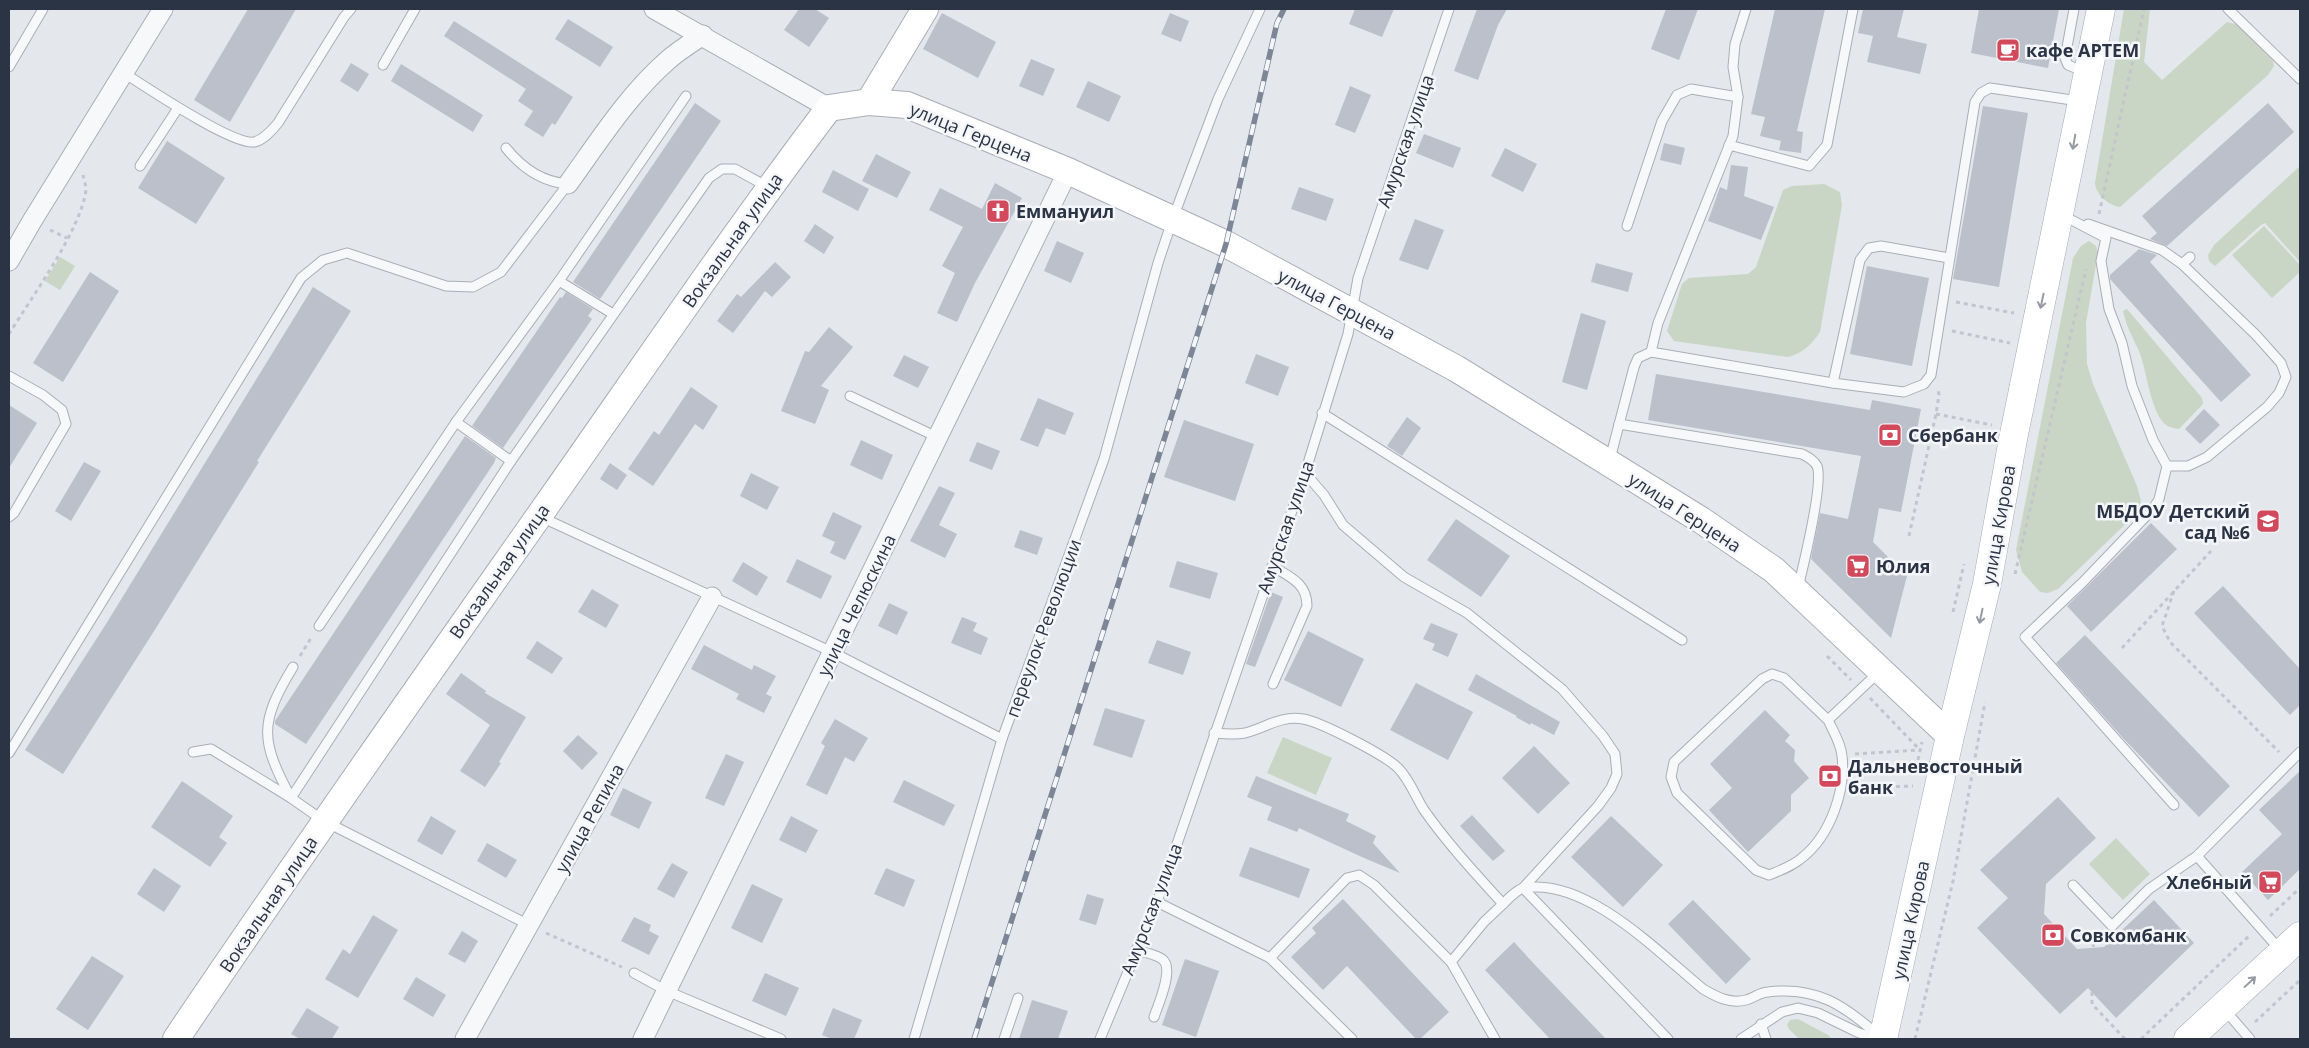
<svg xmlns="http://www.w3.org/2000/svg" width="2309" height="1048" viewBox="0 0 2309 1048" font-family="'Open Sans',sans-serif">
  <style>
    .green { fill: #c9d6c5 }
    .building { fill: #bbc0ca }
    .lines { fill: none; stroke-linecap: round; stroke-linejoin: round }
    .lane-casing { stroke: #a9aeb7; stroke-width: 11 }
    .street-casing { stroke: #a9aeb7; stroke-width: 21 }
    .secondary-casing { stroke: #a9aeb7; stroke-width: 28 }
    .primary-casing { stroke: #a3abb8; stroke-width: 29 }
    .path { stroke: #c2c5cb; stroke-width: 3; stroke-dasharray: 4 4; stroke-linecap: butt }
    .lane { stroke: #f7f8fa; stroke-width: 9 }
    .street { stroke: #f7f8fa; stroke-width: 19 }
    .secondary { stroke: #fff; stroke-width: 26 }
    .primary { stroke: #fff; stroke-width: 28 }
    .rail-casing { stroke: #7d8696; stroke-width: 5.5 }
    .rail { stroke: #f4f6f9; stroke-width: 4; stroke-dasharray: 11; stroke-linecap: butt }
    .oneway { stroke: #959aa2 }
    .labels { text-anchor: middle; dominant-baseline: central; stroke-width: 5; stroke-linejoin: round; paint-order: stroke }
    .poi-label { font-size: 18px; font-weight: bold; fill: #2b3445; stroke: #f4f6f9; text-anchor: start }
    .street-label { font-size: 18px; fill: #2b3445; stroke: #f4f6f9 }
  </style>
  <rect width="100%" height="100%" fill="#e4e7ec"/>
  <!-- green -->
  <g class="green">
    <path d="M2124,9H2150L2144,62L2162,80L2227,22L2239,25L2273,61L2274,66L2268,75L2120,207C2108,205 2096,195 2095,183Z"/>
    <polygon points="2300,166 2300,262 2265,223 2261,225 2215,266 2209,261 2208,255 2214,245"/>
    <path d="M1824,184L1840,192L1842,205L1820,332C1811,345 1803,353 1788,357L1674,341L1667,331L1682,284L1689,278L1748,274L1756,267L1783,190L1792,186Z"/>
    <polygon points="2264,226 2300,265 2300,272 2272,298 2232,255"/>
    <polygon points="2089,241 2096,246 2098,253 2086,323 2087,364 2093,384 2137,486 2141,501 2138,512 2058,589 2048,593 2040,592 2022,572 2016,550 2073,258 2081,246"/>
    <polygon points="60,257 75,266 60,290 45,281"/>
    <path d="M2127,309L2202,398L2203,404L2179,429C2172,428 2167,427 2162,421C2149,403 2147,371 2139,351C2133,338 2126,326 2123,311Z"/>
    <polygon points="1283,737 1332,758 1316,795 1267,773"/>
    <polygon points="2116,838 2150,874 2123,900 2089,864"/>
    <polygon points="1798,1019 1828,1035 1832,1039 1799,1039 1789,1029 1787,1025 1790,1020"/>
  </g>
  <!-- building -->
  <g class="building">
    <polygon points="248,9 296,9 230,122 194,100"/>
    <polygon points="799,9 815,9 829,18 809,47 784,30"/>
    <polygon points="1355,9 1394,9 1382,37 1349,24"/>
    <polygon points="1477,9 1507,9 1498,25 1478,80 1454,71"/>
    <polygon points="1666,9 1698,9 1679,60 1651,49"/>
    <polygon points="1775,9 1825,9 1797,131 1803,132 1801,153 1779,150 1781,141 1760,136 1765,117 1751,114"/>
    <polygon points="1863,9 1904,9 1897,37 1927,44 1920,74 1867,62 1873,36 1858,33"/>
    <polygon points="1979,9 2059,9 2048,68 1971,53"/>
    <polygon points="942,13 996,42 978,78 923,49"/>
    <polygon points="1170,13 1189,21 1181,42 1161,34"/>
    <polygon points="568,19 613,47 600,67 555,39"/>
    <polygon points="454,21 573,97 555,125 552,123 543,137 524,125 533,111 518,101 526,89 444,36"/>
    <polygon points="1031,59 1055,69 1043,96 1019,86"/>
    <polygon points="351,63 369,74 358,92 340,81"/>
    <polygon points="401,64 483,115 473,132 391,81"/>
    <polygon points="1088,81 1121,96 1109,122 1076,107"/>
    <polygon points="1350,86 1371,95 1355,133 1335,125"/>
    <polygon points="695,103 721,121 600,299 573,282"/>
    <polygon points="2268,103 2294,132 2167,246 2150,239 2157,233 2142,216"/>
    <polygon points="1983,106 2028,113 1999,287 1953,279"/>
    <polygon points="1424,134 1461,148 1453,168 1416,153"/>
    <polygon points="167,141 225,178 196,224 138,188"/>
    <polygon points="1664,143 1685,148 1681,165 1660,160"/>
    <polygon points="1505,148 1537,164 1523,192 1491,176"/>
    <polygon points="876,154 911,172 897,198 862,181"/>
    <polygon points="1731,165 1748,167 1744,196 1774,207 1761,240 1708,221 1720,187 1727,190"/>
    <polygon points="833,170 869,189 858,211 822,192"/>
    <polygon points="995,183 1022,198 975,283 957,322 937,313 955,273 942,266 963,227 929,210 940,188 982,209"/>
    <polygon points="1299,187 1334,199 1326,221 1291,209"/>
    <polygon points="1415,219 1444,230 1428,270 1399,260"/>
    <polygon points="815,224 834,237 824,254 804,241"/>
    <polygon points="1057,241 1084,253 1071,283 1044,271"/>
    <polygon points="2139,249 2157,255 2150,262 2251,375 2221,402 2110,279 2110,275"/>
    <polygon points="775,262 791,277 772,297 765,291 733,333 717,321 737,294 741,297"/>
    <polygon points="1596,263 1633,273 1628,292 1591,282"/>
    <polygon points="1867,266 1929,278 1912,366 1850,354"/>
    <polygon points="90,272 119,291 63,382 33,363"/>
    <polygon points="313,287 351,311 257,461 259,462 156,628 63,774 25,750 106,624"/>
    <polygon points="566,292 593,309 588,316 592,319 503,448 472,426 560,297 562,298"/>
    <polygon points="1581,313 1606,321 1587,390 1562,382"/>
    <polygon points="829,327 853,347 821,386 829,390 815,424 781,411 805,351 809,352"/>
    <polygon points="1256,354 1289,367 1278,396 1245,383"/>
    <polygon points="904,355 929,367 918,388 893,376"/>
    <polygon points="1656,374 1870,410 1872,400 1921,409 1901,512 1879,508 1873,542 1907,576 1891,638 1811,559 1820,513 1848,519 1861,456 1648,420"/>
    <polygon points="691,387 718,406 703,430 695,424 653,486 628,469 654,431 659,435"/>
    <polygon points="1038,398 1074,413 1065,435 1046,428 1038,447 1020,440"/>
    <polygon points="9,405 37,423 9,468"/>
    <polygon points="2204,409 2220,425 2200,444 2185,429"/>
    <polygon points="1407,417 1421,428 1402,456 1387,446"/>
    <polygon points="1184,420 1254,444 1235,501 1164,477"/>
    <polygon points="465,436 496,458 494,463 306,744 275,724 275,721"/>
    <polygon points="861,440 893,455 882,480 850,465"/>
    <polygon points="977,442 1000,451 992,470 969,461"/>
    <polygon points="84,462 101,471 71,521 55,511"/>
    <polygon points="610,463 627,475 617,490 600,479"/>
    <polygon points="751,473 779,487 767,510 740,496"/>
    <polygon points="939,486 955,493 939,525 957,534 945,558 910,541"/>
    <polygon points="833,512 862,526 845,560 830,553 835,542 822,536"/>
    <polygon points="1456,519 1510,556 1481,597 1427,560"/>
    <polygon points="2151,523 2177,549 2091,632 2067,606"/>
    <polygon points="1020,530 1043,538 1037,555 1014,547"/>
    <polygon points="797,559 832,576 821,599 786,582"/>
    <polygon points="1177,561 1218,573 1210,599 1169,587"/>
    <polygon points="743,562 768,577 757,596 732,581"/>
    <polygon points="2223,586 2300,669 2300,705 2290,715 2194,613"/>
    <polygon points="592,589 619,605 606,628 578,612"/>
    <polygon points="1271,592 1283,597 1255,667 1246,664"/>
    <polygon points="889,603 908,612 897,635 878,626"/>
    <polygon points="962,617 977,623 973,631 988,638 981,655 951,643"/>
    <polygon points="1431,623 1458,634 1448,657 1432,650 1435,644 1423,639"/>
    <polygon points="1308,631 1364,659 1341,707 1284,680"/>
    <polygon points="2085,635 2230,786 2199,817 2123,738 2056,663"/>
    <polygon points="1157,640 1191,652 1183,675 1148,663"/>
    <polygon points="537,641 563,658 552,674 526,658"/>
    <polygon points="704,645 752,670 754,665 776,676 766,694 772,697 764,713 736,699 739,694 691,669"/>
    <polygon points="461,673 486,691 485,693 526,717 499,762 501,763 485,787 460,771 490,725 446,694"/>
    <polygon points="1476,674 1560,722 1554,735 1531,723 1530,725 1516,717 1517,716 1468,690"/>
    <polygon points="1416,683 1473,712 1448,760 1390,730"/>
    <polygon points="1105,708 1145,720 1132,758 1093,745"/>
    <polygon points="1765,710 1790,735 1785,741 1795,750 1794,761 1809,778 1791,795 1791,811 1748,852 1709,810 1732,788 1710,764"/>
    <polygon points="835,719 868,738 854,762 845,757 827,795 806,785 825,746 821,743"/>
    <polygon points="578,735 598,753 582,770 563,751"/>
    <polygon points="1534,746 1570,783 1538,814 1502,778"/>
    <polygon points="726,754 744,762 724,806 705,798"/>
    <polygon points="2300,771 2300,869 2268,900 2242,872 2282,834 2259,810"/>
    <polygon points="1256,776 1349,814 1346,821 1376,836 1373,843 1400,873 1364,858 1299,828 1297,832 1267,820 1272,807 1247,797"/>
    <polygon points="904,780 955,805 944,826 893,802"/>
    <polygon points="182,781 233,816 219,837 227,843 210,867 151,827"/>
    <polygon points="623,788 652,802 639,829 610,815"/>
    <polygon points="2058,797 2096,838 2046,884 2044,914 2077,949 2104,947 2154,900 2194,943 2116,1018 2088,988 2060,1014 1977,928 2008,898 1980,870"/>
    <polygon points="1472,815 1505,851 1493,861 1460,826"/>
    <polygon points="431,816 456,831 442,855 417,841"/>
    <polygon points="791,816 818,830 806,853 779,840"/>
    <polygon points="1611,816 1663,865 1623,907 1571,857"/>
    <polygon points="487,843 517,860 506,878 477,861"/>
    <polygon points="1250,847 1310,869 1299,898 1239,876"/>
    <polygon points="672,863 688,872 674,898 657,889"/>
    <polygon points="154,868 181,886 164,912 137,894"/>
    <polygon points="886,868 915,880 904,907 874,894"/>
    <polygon points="752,884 783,899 762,943 731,928"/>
    <polygon points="1087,894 1104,899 1096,925 1079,920"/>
    <polygon points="1343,899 1449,1012 1420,1039 1416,1039 1347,966 1323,990 1291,957 1316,933 1312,928"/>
    <polygon points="1693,900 1751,959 1726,984 1668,924"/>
    <polygon points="373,915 398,930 358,998 325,979 343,949 350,954"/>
    <polygon points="634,917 651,925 649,931 659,936 649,955 621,941"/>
    <polygon points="462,931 478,941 465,963 448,954"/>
    <polygon points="1514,942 1536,966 1606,1039 1550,1039 1485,970"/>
    <polygon points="92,956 124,976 88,1030 56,1009"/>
    <polygon points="1185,959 1219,971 1196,1037 1162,1025"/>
    <polygon points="765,973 799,988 786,1016 752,1001"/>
    <polygon points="416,977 446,995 433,1017 403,999"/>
    <polygon points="1032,1000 1068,1011 1058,1039 1019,1039"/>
    <polygon points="307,1008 339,1027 332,1039 300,1039 291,1034"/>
    <polygon points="833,1008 862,1020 854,1039 832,1039 822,1035"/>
  </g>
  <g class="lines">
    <!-- lane casing -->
    <g class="lane-casing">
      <g id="lane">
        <polyline points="2074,9 2065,58 2068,65 2085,72"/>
        <polyline points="2228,9 2300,79"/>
        <polyline points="383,65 415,9"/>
        <polyline points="9,67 43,9"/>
        <path d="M124,73C146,87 232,145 254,142C264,140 272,130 278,123L344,17L351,9"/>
        <polyline points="1729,145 1809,166 1827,145 1853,9"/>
        <path d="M506,148C522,168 542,182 568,184"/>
        <polyline points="140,166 178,108"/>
        <polyline points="2062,215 2106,238 2101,261 2109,309 2122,343 2132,386 2153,440 2167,466 2159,499 2153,509 2083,582 2025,637 2174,805"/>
        <polyline points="2088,224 2162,250 2182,264 2190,257"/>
        <polyline points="1627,226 1662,121 1677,95 1691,89 1738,97"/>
        <polyline points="559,281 613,314"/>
        <polyline points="1651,352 1658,323 1733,136 1738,97 1733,67 1735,44 1746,9"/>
        <polyline points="9,376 43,395 62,410 66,424 14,513 9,517"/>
        <polyline points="1833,383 1904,392 1924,384 1931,375 1975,102 1981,93 1990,88 2079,101"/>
        <polyline points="850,396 937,437"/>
        <polyline points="1322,413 1682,640"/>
        <polyline points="456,422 511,461"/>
        <path d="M1619,424L1802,454C1808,457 1814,460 1817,466C1824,482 1803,567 1798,588"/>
        <polyline points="1610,459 1634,367 1638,358 1651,352 1833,383 1860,260 1869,248 1881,246 1949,258"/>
        <polyline points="2167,466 2188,466 2207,457 2267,407 2279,393 2286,377 2281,363 2256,335 2182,264"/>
        <polyline points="1305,473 1324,495 1343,525 1404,577 1467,613 1562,689 1603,736 1615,754 1617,774 1611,788 1598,806 1523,888 1668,1039"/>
        <polyline points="541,517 832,652 1002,739"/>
        <path d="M1272,566C1290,577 1307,583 1307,606L1273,684"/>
        <polyline points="319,626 456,422 559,281 686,96"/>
        <path d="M293,667C259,723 260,740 291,798L511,461L709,178L722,169H735L768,187"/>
        <path d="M1828,720C1833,731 1841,743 1842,756C1846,791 1830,835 1803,857C1793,866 1781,870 1769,875L1756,870L1677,793L1671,777L1674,762L1762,679L1772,674L1784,678L1828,720L1879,672"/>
        <path d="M1214,733C1225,734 1235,735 1245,733C1265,728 1281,715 1303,719C1321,722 1385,755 1398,768C1410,780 1415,796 1424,810C1447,843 1475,873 1503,904C1508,899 1517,889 1524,888C1586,877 1658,952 1703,989C1717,997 1729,1004 1746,1000C1754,998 1760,992 1768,992C1816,986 1844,1005 1879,1036"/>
        <polyline points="193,752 211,749 291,798 324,821 529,925"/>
        <polyline points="9,753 301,278 323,260 347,253 446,286 473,287 501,272 568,184"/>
        <polyline points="2197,856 2281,951"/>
        <polyline points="2073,885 2112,926 2149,889 2197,856 2300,752"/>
        <polyline points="1157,902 1270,958 1352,1039"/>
        <path d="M1136,949C1144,953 1156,954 1162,959C1175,968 1158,1005 1154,1017"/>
        <polyline points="1270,958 1347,878 1359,875 1374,885 1451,962"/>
        <polyline points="634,973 667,991 781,1039"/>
        <polyline points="2224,1009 2250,1039"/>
        <polyline points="1761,1024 1766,1039"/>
        <polyline points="914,1039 1002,739 1104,459 1158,263 1173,218 1218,99 1260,9"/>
        <polyline points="1004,1039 1018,998"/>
        <polyline points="1100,1039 1157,902 1305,473 1348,334 1358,278 1449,9"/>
        <polyline points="1495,1039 1451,962 1484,922 1503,904"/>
        <polyline points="1741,1039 1782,1012 1798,1008 1818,1013 1859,1033 1879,1039"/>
      </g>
    </g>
    <!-- street casing -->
    <g class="street-casing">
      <g id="street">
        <polyline points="654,9 829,108"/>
        <path d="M568,184C599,141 628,95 668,60C678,51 691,43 703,35"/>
        <polyline points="9,261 32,221 163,9"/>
        <polyline points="465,1039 712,597"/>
        <polyline points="643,1039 1068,171"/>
      </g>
    </g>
    <!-- secondary casing -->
    <g class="secondary-casing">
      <g id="secondary">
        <polyline points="869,102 925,9"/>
        <path d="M176,1039C295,862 418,688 541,513C636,378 729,240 829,108L869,102L907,105L1068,171L1226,244L1457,369L1701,520L1774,570L1950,736"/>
      </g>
    </g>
    <!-- primary casing -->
    <g class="primary-casing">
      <g id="primary">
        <polyline points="1883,1039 1950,736 1987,584 2013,439 2101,9"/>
        <polyline points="2188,1039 2300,936"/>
      </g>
    </g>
    <!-- path -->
    <g class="path">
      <polyline points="2099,214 2144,9"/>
      <polyline points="50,230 67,238"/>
      <polyline points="1956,302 2014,313"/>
      <polyline points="1952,331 2010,343"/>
      <path d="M9,334C31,298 81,230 86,190C86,185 84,180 83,175"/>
      <polyline points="1936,414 1992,425"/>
      <polyline points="1909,536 1936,414 1939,395 1938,389"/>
      <polyline points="2015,574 2086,269"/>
      <polyline points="2174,591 2162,626 2170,642 2279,752"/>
      <polyline points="1953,612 1964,564"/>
      <polyline points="2122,648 2211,551"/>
      <polyline points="300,656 311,638"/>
      <polyline points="1827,656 1851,680"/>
      <polyline points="1870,698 1919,749"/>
      <polyline points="1855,754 1919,750"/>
      <polyline points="1918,760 1922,742"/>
      <polyline points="1856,788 1913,786"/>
      <polyline points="2270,916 2300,888"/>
      <polyline points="546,933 622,967"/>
      <polyline points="2093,947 2094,943 2101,936"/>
      <polyline points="2092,992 2092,1004 2125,1039"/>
      <polyline points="2255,1022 2300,980"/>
      <polyline points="1915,1039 1953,881 1985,702"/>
      <polyline points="2141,1039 2249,936"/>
    </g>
    <!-- lane -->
    <use href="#lane" class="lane"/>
    <!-- street -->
    <use href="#street" class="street"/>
    <!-- secondary -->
    <use href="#secondary" class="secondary"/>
    <!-- primary -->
    <use href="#primary" class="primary"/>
    <!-- rail casing -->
    <g class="rail-casing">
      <polyline id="rail" points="974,1039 1226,244 1277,23 1284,9"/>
    </g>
    <!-- rail -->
    <use href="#rail" class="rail"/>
  </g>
  <!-- one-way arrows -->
  <defs><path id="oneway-shaft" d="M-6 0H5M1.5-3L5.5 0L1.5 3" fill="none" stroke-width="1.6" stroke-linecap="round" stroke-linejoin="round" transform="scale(1.25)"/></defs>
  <g class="oneway">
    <use href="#oneway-shaft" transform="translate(2074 142) rotate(100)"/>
    <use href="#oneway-shaft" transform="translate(2042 301) rotate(102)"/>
    <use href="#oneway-shaft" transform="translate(1981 616) rotate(102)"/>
    <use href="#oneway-shaft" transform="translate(2250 982) rotate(-43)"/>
  </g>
  <!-- icons -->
  <defs>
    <g id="cafe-square" transform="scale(1.25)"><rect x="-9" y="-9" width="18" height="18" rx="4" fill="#d1495b" stroke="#f4f6f9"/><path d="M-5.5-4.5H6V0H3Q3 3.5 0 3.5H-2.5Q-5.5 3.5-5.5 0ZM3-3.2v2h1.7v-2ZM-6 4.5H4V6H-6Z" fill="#fff"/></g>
    <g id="church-square" transform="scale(1.25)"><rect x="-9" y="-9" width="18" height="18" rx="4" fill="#d1495b" stroke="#f4f6f9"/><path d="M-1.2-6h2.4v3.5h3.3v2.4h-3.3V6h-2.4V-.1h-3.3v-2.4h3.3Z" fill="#fff"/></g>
    <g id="bank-square" transform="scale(1.25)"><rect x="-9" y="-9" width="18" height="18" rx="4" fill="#d1495b" stroke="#f4f6f9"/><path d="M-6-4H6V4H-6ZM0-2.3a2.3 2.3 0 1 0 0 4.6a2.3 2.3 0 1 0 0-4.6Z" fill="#fff"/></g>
    <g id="school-square" transform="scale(1.25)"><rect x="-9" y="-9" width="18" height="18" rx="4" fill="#d1495b" stroke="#f4f6f9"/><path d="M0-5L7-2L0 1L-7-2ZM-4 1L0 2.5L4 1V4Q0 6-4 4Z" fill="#fff"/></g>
    <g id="supermarket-square" transform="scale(1.25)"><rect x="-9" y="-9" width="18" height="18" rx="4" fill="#d1495b" stroke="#f4f6f9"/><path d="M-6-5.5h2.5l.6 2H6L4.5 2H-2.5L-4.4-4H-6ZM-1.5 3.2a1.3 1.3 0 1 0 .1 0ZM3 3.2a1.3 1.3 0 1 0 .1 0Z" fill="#fff"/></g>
  </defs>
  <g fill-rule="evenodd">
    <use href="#cafe-square" x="2008" y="50"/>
    <use href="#church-square" x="998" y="211"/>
    <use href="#bank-square" x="1890" y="435"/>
    <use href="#school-square" x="2268" y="521"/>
    <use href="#supermarket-square" x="1858" y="566"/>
    <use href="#bank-square" x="1830" y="776"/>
    <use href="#supermarket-square" x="2270" y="882"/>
    <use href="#bank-square" x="2053" y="935"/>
  </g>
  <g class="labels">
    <!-- poi labels -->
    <g class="poi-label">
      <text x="2026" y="50">кафе АРТЕМ</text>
      <text x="1016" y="211">Еммануил</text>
      <text x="1908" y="435">Сбербанк</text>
      <text x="2250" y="511" text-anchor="end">МБДОУ Детский<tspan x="2250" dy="21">сад №6</tspan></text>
      <text x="1876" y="566">Юлия</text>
      <text x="1848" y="766">Дальневосточный<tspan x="1848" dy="21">банк</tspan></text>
      <text x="2252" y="882" text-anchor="end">Хлебный</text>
      <text x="2070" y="935">Совкомбанк</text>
    </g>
    <!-- street labels -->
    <g class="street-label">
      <text transform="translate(971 132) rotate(22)">улица Герцена</text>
      <text transform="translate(1405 141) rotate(-71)">Амурская улица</text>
      <text transform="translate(732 240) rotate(-55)">Вокзальная улица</text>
      <text transform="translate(1337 304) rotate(28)">улица Герцена</text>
      <text transform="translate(1685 512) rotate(33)">улица Герцена</text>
      <text transform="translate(1998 525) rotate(-80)">улица Кирова</text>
      <text transform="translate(1285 527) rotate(-71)">Амурская улица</text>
      <text transform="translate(499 571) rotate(-55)">Вокзальная улица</text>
      <text transform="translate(856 605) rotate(-64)">улица Челюскина</text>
      <text transform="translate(1043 628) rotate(-70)">переулок Революции</text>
      <text transform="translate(589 818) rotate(-61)">улица Репина</text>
      <text transform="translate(268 904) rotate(-56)">Вокзальная улица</text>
      <text transform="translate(1151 909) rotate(-69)">Амурская улица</text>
      <text transform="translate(1910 920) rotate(-78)">улица Кирова</text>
    </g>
  </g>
  <!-- border -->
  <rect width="2309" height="1048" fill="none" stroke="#2b3445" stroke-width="20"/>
</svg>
